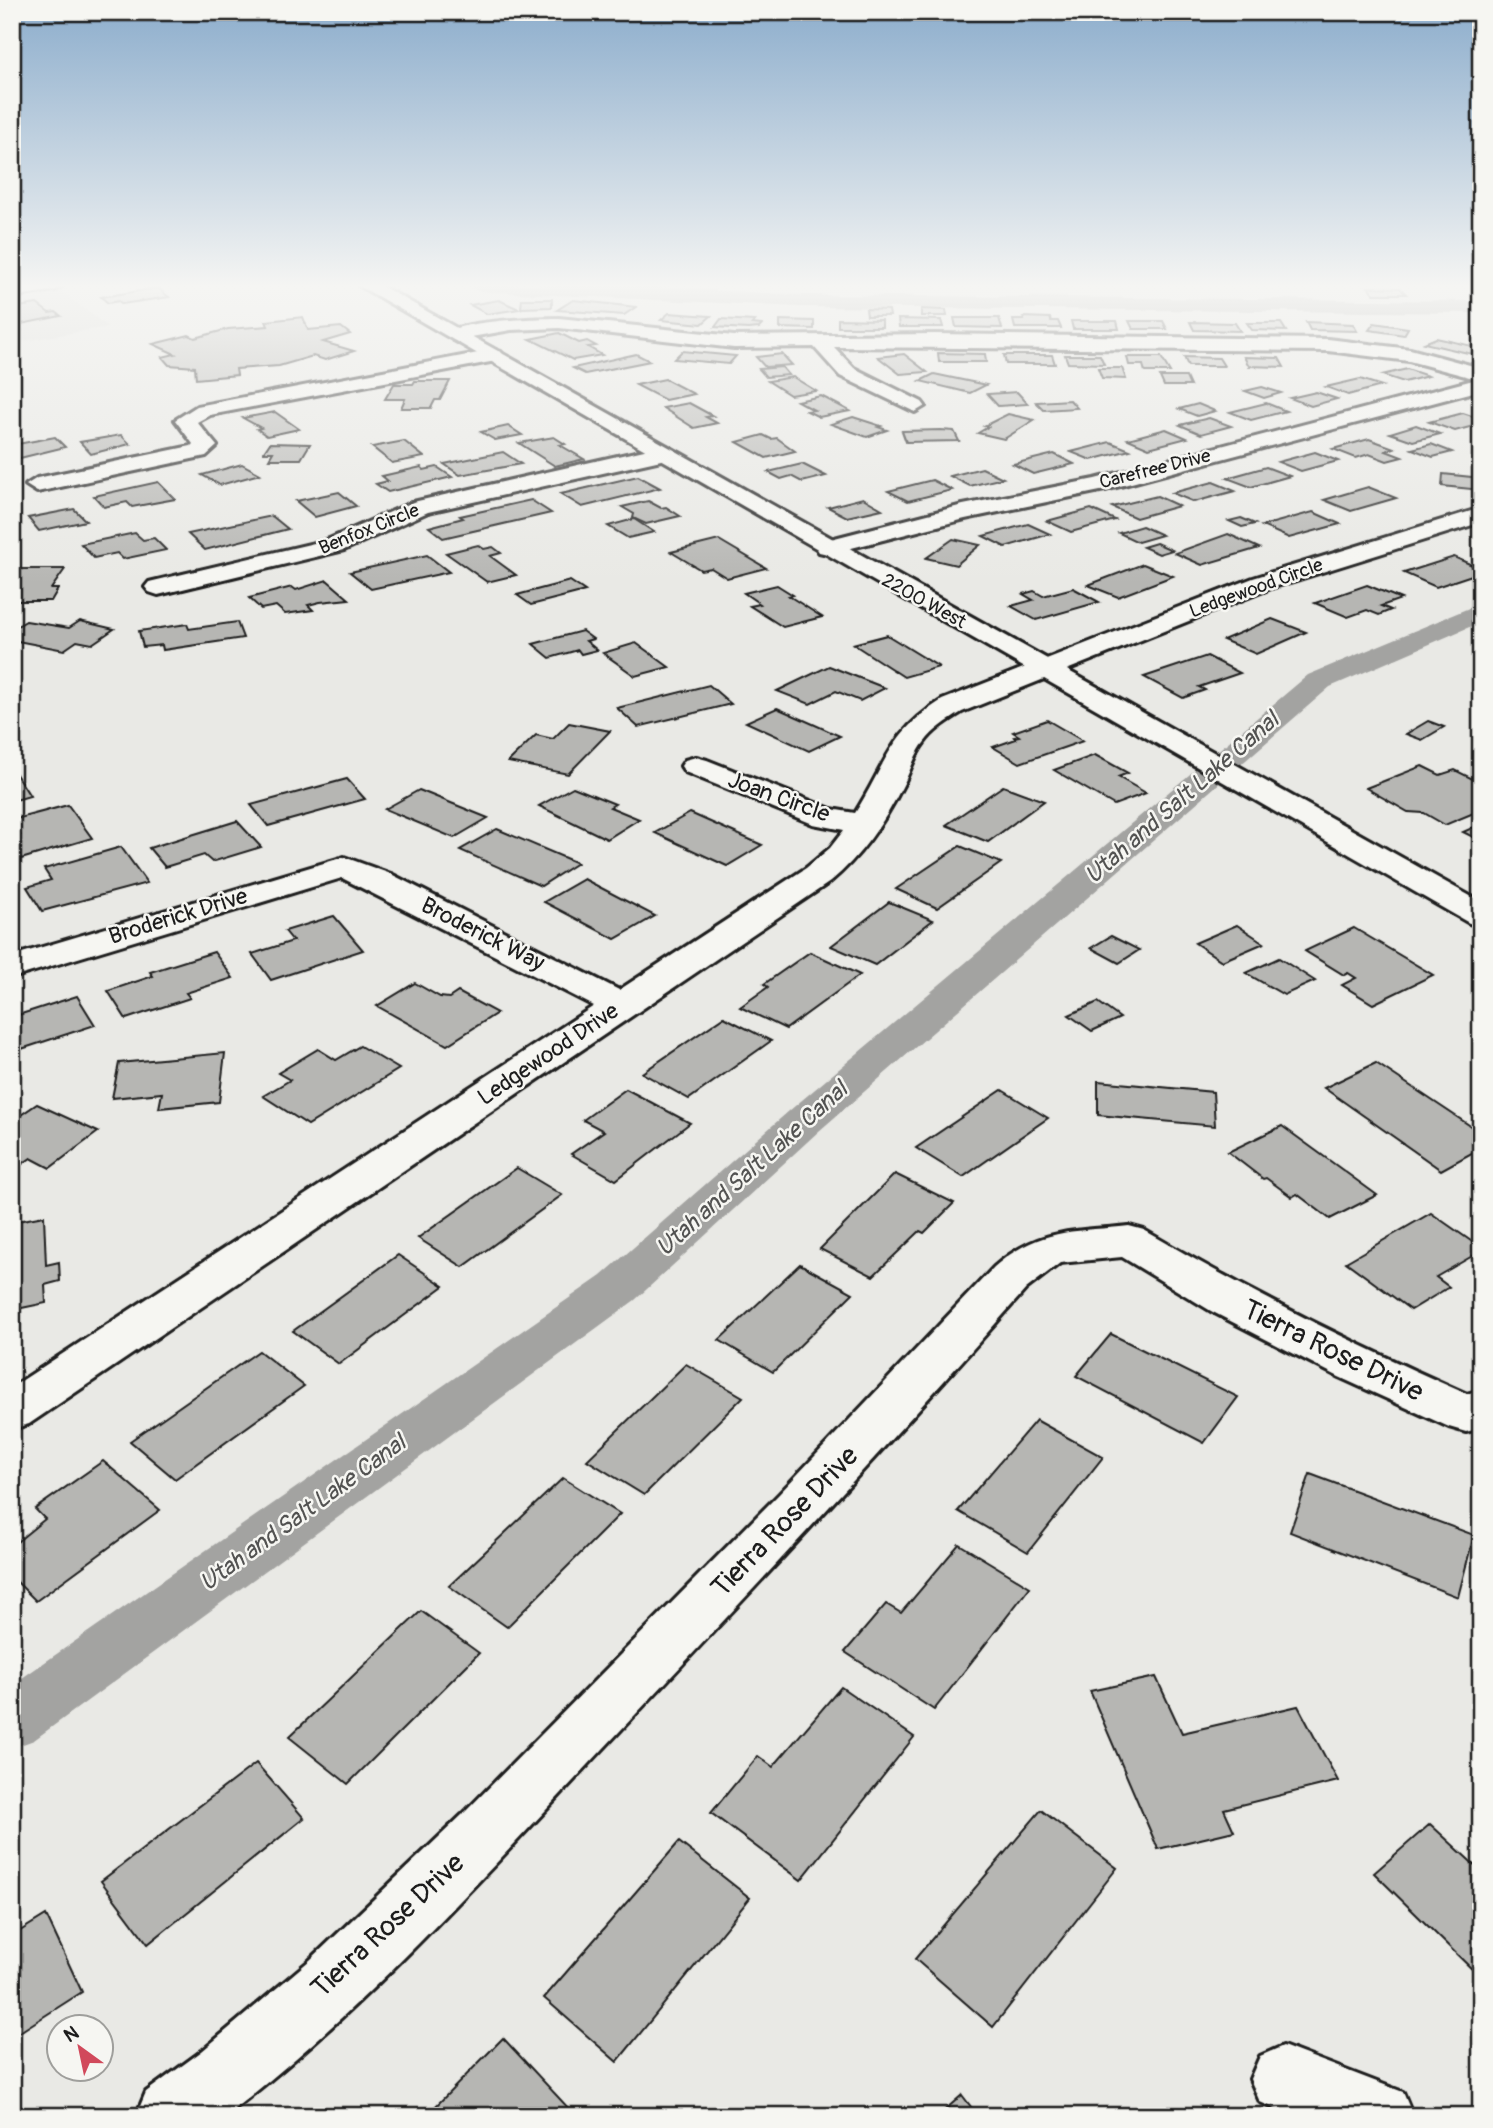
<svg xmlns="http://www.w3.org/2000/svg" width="1493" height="2128" viewBox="0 0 1493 2128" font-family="Pangolin,sans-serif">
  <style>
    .built { fill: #dadad6 }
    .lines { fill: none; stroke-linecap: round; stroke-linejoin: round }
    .canal { fill: #a3a3a1; fill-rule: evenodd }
    .building { fill: #b6b6b3; stroke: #1c1c1c; stroke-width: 2 }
    .street-casing { stroke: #1c1c1c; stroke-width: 6 }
    .secondary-casing { stroke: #1c1c1c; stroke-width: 6 }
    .street { fill: #f6f6f2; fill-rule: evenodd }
    .secondary { fill: #f6f6f2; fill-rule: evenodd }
    .labels { text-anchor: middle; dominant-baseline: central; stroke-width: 5; stroke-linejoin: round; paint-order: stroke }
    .far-street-label { font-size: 19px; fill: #1c1c1c; stroke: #f6f6f2 }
    .street-label { font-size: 23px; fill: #1c1c1c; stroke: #f6f6f2 }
    .water-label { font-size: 24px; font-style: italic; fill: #525251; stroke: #f6f6f2 }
    .near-street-label { font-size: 28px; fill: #1c1c1c; stroke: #f6f6f2 }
  </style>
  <rect width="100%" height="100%" fill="#e9e9e5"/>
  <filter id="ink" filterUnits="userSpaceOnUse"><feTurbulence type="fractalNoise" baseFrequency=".0143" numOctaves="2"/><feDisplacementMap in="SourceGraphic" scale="14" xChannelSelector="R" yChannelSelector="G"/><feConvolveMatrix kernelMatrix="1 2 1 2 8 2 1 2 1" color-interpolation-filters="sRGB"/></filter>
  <g filter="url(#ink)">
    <!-- built -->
    <polygon class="built" points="61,291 108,327 12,343 12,298"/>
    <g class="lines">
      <!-- canal -->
      <g class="canal">
        <polygon points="468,285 626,285 800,295 1481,301 1481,313 800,307 477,291"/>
        <polygon points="1481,603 1481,622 1330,687 819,1131 635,1300 34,1740 12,1748 12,1685 601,1276 789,1111 1308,675"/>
      </g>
    </g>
    <!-- building -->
    <g class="building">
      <polygon points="1368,287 1400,288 1406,294 1374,294"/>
      <polygon points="158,288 169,297 122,304 119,301 108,303 101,297"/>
      <polygon points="522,299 552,299 552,307 521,308"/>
      <polygon points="499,300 519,309 487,314 470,305"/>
      <polygon points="573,300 636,307 624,315 557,310"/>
      <polygon points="37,304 49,313 56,312 61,316 16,325 21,330 12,331 12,315 19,314 12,308"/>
      <polygon points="866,309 889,310 890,316 867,316"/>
      <polygon points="921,309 946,310 947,316 921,316"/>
      <polygon points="669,313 711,316 702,324 661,320"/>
      <polygon points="303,317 308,330 341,327 350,334 323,342 354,351 325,360 313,356 279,366 236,369 237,375 196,379 195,367 169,365 162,357 175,354 153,344 189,335 195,338 228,329 268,326 266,321"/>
      <polygon points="1023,317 1050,318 1051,321 1058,321 1061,328 1015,328 1013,320 1024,320"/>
      <polygon points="954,318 999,318 1002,328 956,327"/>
      <polygon points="721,319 755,321 752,324 762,325 759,328 748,329 715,327"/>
      <polygon points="838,319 882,320 882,327 838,327"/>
      <polygon points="898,319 941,320 943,327 899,327"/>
      <polygon points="780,320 814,321 814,329 780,328"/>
      <polygon points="1071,321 1117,321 1119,329 1073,329"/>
      <polygon points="1129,321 1163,321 1167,329 1133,329"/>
      <polygon points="1190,322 1235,323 1240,331 1194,330"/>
      <polygon points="1306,322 1353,324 1357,331 1310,330"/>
      <polygon points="1247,323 1281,323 1286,331 1252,330"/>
      <polygon points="1374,323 1408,328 1404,335 1369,330"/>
      <polygon points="559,333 579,343 587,341 596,346 588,347 602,355 573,360 530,339"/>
      <polygon points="1436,338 1481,348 1481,356 1424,343"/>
      <polygon points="682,351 736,356 729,364 674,359"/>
      <polygon points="938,353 985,354 986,362 939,362"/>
      <polygon points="636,354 650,361 585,374 573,368"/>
      <polygon points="782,354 792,365 765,367 756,357"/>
      <polygon points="904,354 927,372 900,374 878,357"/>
      <polygon points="1004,355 1052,355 1055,364 1006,364"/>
      <polygon points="1065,355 1100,355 1104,364 1068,363"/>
      <polygon points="1127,357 1161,357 1170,372 1145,372 1143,365 1129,365"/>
      <polygon points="1184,357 1219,358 1224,366 1188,366"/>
      <polygon points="1244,357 1279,358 1284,367 1249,366"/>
      <polygon points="782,367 789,375 766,377 759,369"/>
      <polygon points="1098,368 1122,368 1126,379 1102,378"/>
      <polygon points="1407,369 1428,376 1404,382 1382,375"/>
      <polygon points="934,374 986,385 970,393 920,381"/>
      <polygon points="793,377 816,391 790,395 768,381"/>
      <polygon points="1160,377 1186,377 1190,386 1164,386"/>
      <polygon points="665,379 694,394 665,400 636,385"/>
      <polygon points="1360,379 1382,386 1348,395 1326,387"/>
      <polygon points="415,381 450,381 440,400 435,400 431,408 401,408 405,399 385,399 394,384 413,384"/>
      <polygon points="1262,387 1281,393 1264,398 1245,391"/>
      <polygon points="1017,392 1028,404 998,406 987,394"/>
      <polygon points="1316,392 1337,399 1311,406 1290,398"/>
      <polygon points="821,396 850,411 819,417 807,411 814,410 797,401"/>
      <polygon points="1070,400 1077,408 1044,410 1036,402"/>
      <polygon points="689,403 713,416 706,417 717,423 694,428 663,408"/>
      <polygon points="1266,403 1286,411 1251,420 1230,412"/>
      <polygon points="1198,404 1215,411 1197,416 1179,409"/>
      <polygon points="275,412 299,429 267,436 257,429 261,428 243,418"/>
      <polygon points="1463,413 1481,419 1481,424 1455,431 1429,422"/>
      <polygon points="1008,414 1034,420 1004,439 978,433 988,427 984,426"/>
      <polygon points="853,417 881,426 878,427 887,430 867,437 831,424"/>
      <polygon points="1209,418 1231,426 1201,434 1180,425"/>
      <polygon points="1416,425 1440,434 1413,441 1390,433"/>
      <polygon points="508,426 522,435 495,440 481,432"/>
      <polygon points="1166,429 1187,438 1149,448 1128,439"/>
      <polygon points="941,430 954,431 959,441 906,442 902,431"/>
      <polygon points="121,435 130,444 91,454 80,442"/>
      <polygon points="763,435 771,439 777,438 795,451 766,458 737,442"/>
      <polygon points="55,437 65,447 12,460 12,445"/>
      <polygon points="554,437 565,444 560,445 584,459 555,466 519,443"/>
      <polygon points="1369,439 1394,448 1386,451 1402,457 1387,461 1369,454 1356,458 1333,449"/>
      <polygon points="404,441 424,457 392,463 372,447"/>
      <polygon points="1110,442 1130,450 1091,460 1071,452"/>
      <polygon points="270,443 310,444 301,459 269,459 273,452 264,452"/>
      <polygon points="1431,444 1452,452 1433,457 1412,449"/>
      <polygon points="503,452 521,464 460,475 444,464"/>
      <polygon points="1315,452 1338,461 1301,471 1278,462"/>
      <polygon points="1054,454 1074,464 1033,474 1013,464"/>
      <polygon points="242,464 260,474 220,485 202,475"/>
      <polygon points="802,464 826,476 802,482 791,476 781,479 768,472"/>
      <polygon points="421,467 424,470 437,467 452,477 388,492 376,484 388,481 382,476"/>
      <polygon points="1266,467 1290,476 1251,487 1227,478"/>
      <polygon points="982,468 1003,478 970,486 950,476"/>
      <polygon points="1443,474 1481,478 1481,490 1442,486"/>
      <polygon points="638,476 660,488 582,507 561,494"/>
      <polygon points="932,480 952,490 908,501 888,491"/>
      <polygon points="158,482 175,499 132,507 127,502 104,507 94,496"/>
      <polygon points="1213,482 1235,491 1194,502 1172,493"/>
      <polygon points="1368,487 1396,498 1351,511 1324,500"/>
      <polygon points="339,492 356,506 315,517 296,501"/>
      <polygon points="1157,496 1179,506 1136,518 1112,507"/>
      <polygon points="863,498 882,509 847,517 828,507"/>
      <polygon points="531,500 551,513 443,538 429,527 463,518 460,516"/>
      <polygon points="648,501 661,508 666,507 680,516 646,524 633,518 634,514 622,507"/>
      <polygon points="74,509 86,521 39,531 28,518"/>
      <polygon points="1091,509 1115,520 1071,532 1047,521"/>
      <polygon points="1313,512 1340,524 1289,538 1262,526"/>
      <polygon points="272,516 288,529 205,550 188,534"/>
      <polygon points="1241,518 1255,524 1242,527 1229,521"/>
      <polygon points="634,519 654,532 628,538 608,526"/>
      <polygon points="1028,524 1050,534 1005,547 983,536"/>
      <polygon points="1142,526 1162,535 1138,542 1119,533"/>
      <polygon points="135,533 143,540 154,538 166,550 123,559 117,553 94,558 81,544"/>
      <polygon points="1228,534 1259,548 1202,565 1175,553"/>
      <polygon points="953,539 980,545 956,565 926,558"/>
      <polygon points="719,540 766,568 727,578 711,568 701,570 671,552"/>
      <polygon points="1156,543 1172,550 1159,554 1143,547"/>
      <polygon points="478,545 484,549 493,547 501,553 490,556 516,575 487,582 446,553"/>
      <polygon points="427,555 449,572 371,589 350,572"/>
      <polygon points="1454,557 1481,569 1481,572 1436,587 1404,573"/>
      <polygon points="1143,564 1173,576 1118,597 1088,585"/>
      <polygon points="20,569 65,569 51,589 58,589 51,601 12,601 12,580"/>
      <polygon points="327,580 349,599 320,602 308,605 313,610 285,614 276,606 261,609 249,598 292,587 296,590"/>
      <polygon points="570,581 585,591 531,605 517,595"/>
      <polygon points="777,585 793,595 789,596 822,617 783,627 750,606 760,604 744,593"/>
      <polygon points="1367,585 1401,599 1381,606 1391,610 1379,615 1367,610 1348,617 1315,603"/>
      <polygon points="1073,588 1099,602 1036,620 1011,606 1033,600 1023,594 1034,591 1043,596"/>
      <polygon points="1272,619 1306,632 1256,654 1223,640"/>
      <polygon points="26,621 69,628 80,621 114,629 92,644 77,641 64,650 12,640 12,629"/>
      <polygon points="237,622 243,638 163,650 162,645 143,647 139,631 187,624 189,629"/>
      <polygon points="582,631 593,639 586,641 597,650 581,654 578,650 550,658 533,644"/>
      <polygon points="887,635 939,667 904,677 853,644"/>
      <polygon points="636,643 669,667 635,676 603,653"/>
      <polygon points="1207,656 1240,673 1199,687 1205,690 1183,698 1144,677"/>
      <polygon points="829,666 885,688 860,701 836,691 810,704 777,691"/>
      <polygon points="709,685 731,704 638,727 617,708"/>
      <polygon points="777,708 840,736 809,751 746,722"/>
      <polygon points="1047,720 1083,741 1020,763 993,747 1016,739 1014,737 1019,736 1013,732"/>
      <polygon points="1428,721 1444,727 1422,740 1406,734"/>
      <polygon points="569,723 610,731 568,774 508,762 536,735 553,739"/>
      <polygon points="1095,755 1128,773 1118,777 1146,793 1114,805 1054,770"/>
      <polygon points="1422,766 1440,775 1455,770 1481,783 1481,790 1475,792 1481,795 1481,810 1445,825 1424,813 1408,812 1366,788"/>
      <polygon points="12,768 30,796 12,801"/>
      <polygon points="347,779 365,799 268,826 251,805"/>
      <polygon points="1003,786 1044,801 988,842 946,825"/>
      <polygon points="573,787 615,804 610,807 639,819 607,839 539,806"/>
      <polygon points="419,790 488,818 454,838 385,809"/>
      <polygon points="68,805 92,838 21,859 12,845 12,837 20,835 12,820"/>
      <polygon points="690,813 762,845 727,866 655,833"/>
      <polygon points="237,821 261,847 212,862 204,855 165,867 149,848"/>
      <polygon points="1481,824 1481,841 1463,832"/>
      <polygon points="497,829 577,863 541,886 460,850"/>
      <polygon points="960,846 1001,863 937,908 896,889"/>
      <polygon points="121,847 147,883 42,911 27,887 51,880 44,869"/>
      <polygon points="584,879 655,916 615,939 544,902"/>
      <polygon points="889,902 933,920 875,965 831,946"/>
      <polygon points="334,916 363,950 271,980 252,954 293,941 285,931"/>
      <polygon points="1237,925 1264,943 1222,961 1195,943"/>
      <polygon points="1354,928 1433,975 1373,1004 1342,985 1356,978 1348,973 1344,975 1305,951"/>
      <polygon points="1111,936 1139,950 1119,963 1091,948"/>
      <polygon points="214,952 233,978 186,993 190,998 126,1019 108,991 153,976 150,972"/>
      <polygon points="810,952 860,975 786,1029 740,1007 768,987 764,984"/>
      <polygon points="1279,958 1315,981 1284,995 1246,973"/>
      <polygon points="415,983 440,997 449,998 458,992 497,1013 447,1045 377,1006"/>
      <polygon points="77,996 95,1025 12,1052 12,1017"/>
      <polygon points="1098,1002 1120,1018 1092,1031 1069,1015"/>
      <polygon points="724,1017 771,1041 689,1099 642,1073"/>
      <polygon points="360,1046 399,1069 308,1125 263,1096 290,1080 278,1073 318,1049 336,1060"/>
      <polygon points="225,1053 219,1102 159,1108 162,1093 112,1098 119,1063"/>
      <polygon points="1376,1063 1481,1133 1481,1148 1441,1170 1324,1088"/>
      <polygon points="1098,1081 1213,1092 1215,1126 1098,1115"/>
      <polygon points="626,1089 690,1123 616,1180 571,1154 604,1131 583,1120"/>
      <polygon points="1002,1090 1048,1118 963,1177 916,1148"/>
      <polygon points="37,1104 98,1132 50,1168 31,1158 12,1171 12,1121"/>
      <polygon points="1282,1126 1377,1195 1330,1219 1297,1194 1292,1197 1266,1178 1263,1179 1228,1152"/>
      <polygon points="517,1168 562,1195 463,1267 418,1238"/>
      <polygon points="895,1174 954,1203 924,1233 920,1231 873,1276 820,1249"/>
      <polygon points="1431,1213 1481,1248 1481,1251 1436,1277 1449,1287 1411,1310 1346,1262"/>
      <polygon points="44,1216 46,1265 59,1262 60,1281 45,1285 46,1303 12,1310 12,1222"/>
      <polygon points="398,1255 444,1286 339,1364 293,1331"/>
      <polygon points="800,1264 853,1293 773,1372 719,1340"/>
      <polygon points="1111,1334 1238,1397 1204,1443 1076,1376"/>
      <polygon points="259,1351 304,1386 175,1479 130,1441"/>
      <polygon points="686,1364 743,1397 644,1495 587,1460"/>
      <polygon points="1036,1420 1103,1457 1028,1552 958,1511"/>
      <polygon points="103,1461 160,1510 36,1601 12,1577 12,1546 45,1519 35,1509"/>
      <polygon points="1310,1474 1474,1535 1458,1597 1290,1532"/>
      <polygon points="563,1478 620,1514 507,1627 449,1586"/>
      <polygon points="959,1544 1030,1587 934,1710 845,1652 886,1604 901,1613"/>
      <polygon points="421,1611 479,1653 348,1784 289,1737"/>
      <polygon points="1156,1677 1182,1733 1298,1706 1338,1781 1224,1809 1234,1831 1158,1849 1090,1691"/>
      <polygon points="841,1687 914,1737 801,1880 711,1813 758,1756 773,1767"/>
      <polygon points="256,1763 304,1818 148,1944 101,1881"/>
      <polygon points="1041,1810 1117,1868 993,2027 915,1959"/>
      <polygon points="1430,1824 1481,1871 1481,1978 1374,1873"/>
      <polygon points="679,1842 750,1898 617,2062 544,1998"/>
      <polygon points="46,1915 82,1992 12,2037 12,1936"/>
      <polygon points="503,2038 573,2113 571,2116 426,2116"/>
      <polygon points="962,2095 978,2116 938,2116"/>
    </g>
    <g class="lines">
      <!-- street casing -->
      <g class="street-casing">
        <g id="street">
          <path d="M559,318L734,336L935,334L1328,339L1410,349L1481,368V390L1105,490L965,519L828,554L819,552L816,547L819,542L963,505L1095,479L1477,379L1409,361L1328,351L834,347L854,368L922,402L925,406L915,412L840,376L814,347L734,348L559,328L511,330L454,340L445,334C456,321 539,318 559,318Z"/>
          <polygon points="494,350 501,352 504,356 501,360 210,415 197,422 217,446 206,456 37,492 26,485 37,478 191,446 193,444 175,420 197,406"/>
          <polygon points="662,446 673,453 670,458 428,512 344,550 158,595 149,592 145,587 149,582 327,540 413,502"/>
          <path d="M1471,511L1479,513V523L1271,588L962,712C948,721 934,729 924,743C914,755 910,773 902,787C884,823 861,856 830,882L29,1424L12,1429V1387L594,1006L342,878L12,978V956L344,857L391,874L619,990L806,868L830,848L844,830L813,824L685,772L681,766L685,760L696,757L707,760L831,809L855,813C887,763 888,734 942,700L1253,578Z"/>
          <path d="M1129,1226L1144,1230C1249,1292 1356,1345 1467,1394L1481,1390V1428L1466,1432L1449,1427L1339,1377L1211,1311L1122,1257L1060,1263L1026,1289C888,1446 745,1598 603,1749C483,1877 365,2009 225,2116H136L146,2092L202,2051L310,1960L462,1815L779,1494L994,1267C1039,1228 1073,1232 1129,1226Z"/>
          <polygon points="1283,2046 1403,2092 1413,2116 1292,2116 1260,2102 1250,2079 1260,2056"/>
        </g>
      </g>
      <!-- secondary casing -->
      <g class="secondary-casing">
        <g id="secondary">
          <polygon points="22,285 64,285 55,290 12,297 12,287"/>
          <polygon points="358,285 380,285 1481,902 1481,926 1469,923"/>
        </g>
      </g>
      <!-- street -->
      <use href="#street" class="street"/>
      <!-- secondary -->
      <use href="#secondary" class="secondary"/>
    </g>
  </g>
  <!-- sky -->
  <linearGradient id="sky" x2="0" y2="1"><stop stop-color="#8cadcc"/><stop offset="0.49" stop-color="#f5f5f3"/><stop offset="1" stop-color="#f5f5f3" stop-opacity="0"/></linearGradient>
  <rect width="1493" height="583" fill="url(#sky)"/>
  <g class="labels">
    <!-- far-street labels -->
    <g class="far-street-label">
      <text transform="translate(1155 469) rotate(-14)">Carefree Drive</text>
      <text transform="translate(369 529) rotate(-22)">Benfox Circle</text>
      <text transform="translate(1256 588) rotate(-20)">Ledgewood Circle</text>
      <text transform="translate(924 601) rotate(29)">2200 West</text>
    </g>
    <!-- street labels -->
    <g class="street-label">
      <text transform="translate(779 797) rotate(20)">Joan Circle</text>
      <text transform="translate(178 916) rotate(-17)">Broderick Drive</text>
      <text transform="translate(483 934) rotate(27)">Broderick Way</text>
      <text transform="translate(548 1054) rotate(-34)">Ledgewood Drive</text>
    </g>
    <!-- water labels -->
    <g class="water-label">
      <text transform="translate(1182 798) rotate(-41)">Utah and Salt Lake Canal</text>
      <text transform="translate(752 1169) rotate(-42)">Utah and Salt Lake Canal</text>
      <text transform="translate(303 1513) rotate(-36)">Utah and Salt Lake Canal</text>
    </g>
    <!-- near-street labels -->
    <g class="near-street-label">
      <text transform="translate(1333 1351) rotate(26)">Tierra Rose Drive</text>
      <text transform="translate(785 1522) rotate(-46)">Tierra Rose Drive</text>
      <text transform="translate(388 1926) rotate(-43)">Tierra Rose Drive</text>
    </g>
  </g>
  <!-- margin -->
  <rect width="1493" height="2128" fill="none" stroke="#f6f6f2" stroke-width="42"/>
  <rect x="21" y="21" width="1451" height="2086" fill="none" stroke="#1c1c1c" stroke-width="2.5" filter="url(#ink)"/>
  <!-- north arrow -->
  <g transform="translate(80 2048) rotate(327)"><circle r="33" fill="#f6f6f2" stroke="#9f9f9c" stroke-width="2"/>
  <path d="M0-5L12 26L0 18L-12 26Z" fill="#d1495b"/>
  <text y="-10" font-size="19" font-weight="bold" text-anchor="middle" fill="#1c1c1c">N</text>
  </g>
</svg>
